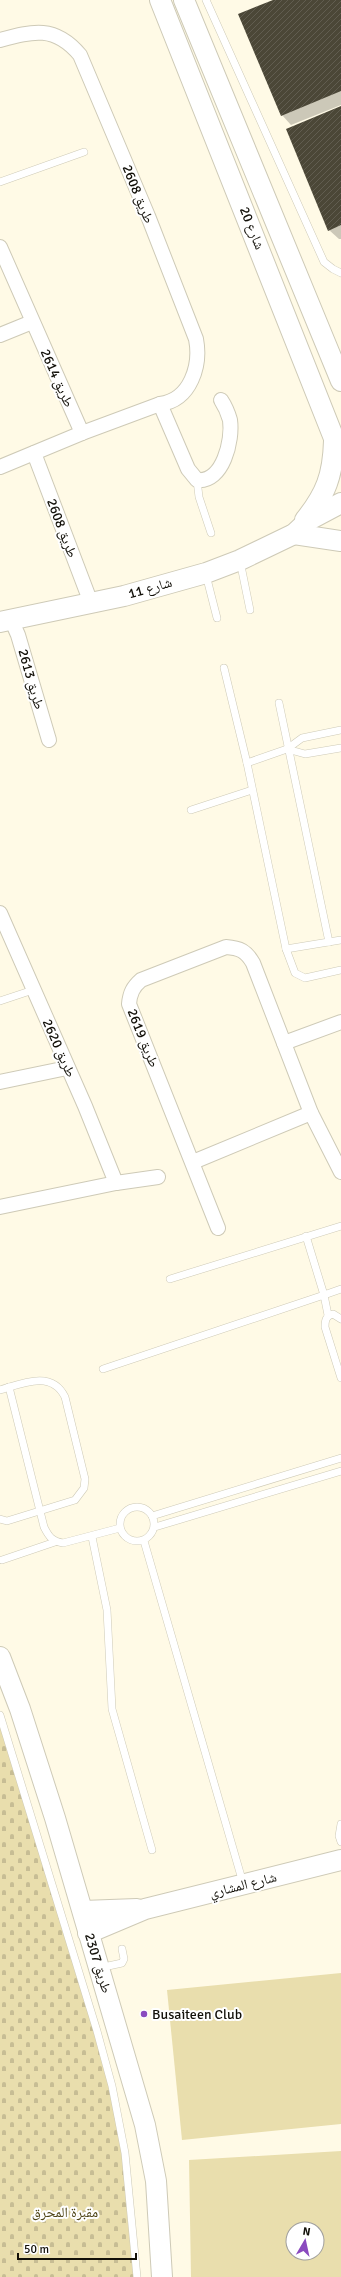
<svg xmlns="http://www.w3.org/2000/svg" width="341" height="2277" viewBox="0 0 341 2277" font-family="Signika,'Noto Naskh Arabic',sans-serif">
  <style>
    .green { fill: #e9dead; fill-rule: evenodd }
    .cemetery { fill: url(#cemetery-stones) }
    .shadow { fill: #0003 }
    .building { fill: url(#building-hatch) }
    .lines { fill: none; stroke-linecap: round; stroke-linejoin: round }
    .lane-casing { stroke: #cecab7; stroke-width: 8 }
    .street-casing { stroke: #cecab7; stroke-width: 16 }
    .secondary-casing { stroke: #cecab7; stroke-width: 22 }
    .lane { stroke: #fff; stroke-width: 7 }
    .street { stroke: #fff; stroke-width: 14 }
    .secondary { stroke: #fff; stroke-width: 20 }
    .poi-dot { fill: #8a4abf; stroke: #fff; stroke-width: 1.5 }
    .labels { text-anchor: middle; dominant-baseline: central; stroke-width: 4; stroke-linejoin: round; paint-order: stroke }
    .street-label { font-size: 14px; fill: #121009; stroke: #fff }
    .poi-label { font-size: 14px; fill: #121009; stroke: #fff; text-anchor: start }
    .park-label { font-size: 14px; fill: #4e4415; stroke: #fff }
  </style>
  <defs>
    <pattern id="cemetery-stones" width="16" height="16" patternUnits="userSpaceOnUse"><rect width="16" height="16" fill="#e9dead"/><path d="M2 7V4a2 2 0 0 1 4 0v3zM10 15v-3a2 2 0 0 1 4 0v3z" fill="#c7bd94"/></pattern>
    <pattern id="building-hatch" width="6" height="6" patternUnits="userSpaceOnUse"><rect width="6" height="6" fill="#4b4737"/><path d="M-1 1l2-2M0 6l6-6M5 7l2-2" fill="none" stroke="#615d50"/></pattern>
  </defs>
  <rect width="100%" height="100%" fill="#fffae6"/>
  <!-- green -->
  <g class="green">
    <polygon points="341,1973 341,2124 182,2140 167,1990"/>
    <path d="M341,2151V2277H191L189,2160ZM293,2229H317V2253H293Z"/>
  </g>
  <!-- cemetery -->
  <polygon class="cemetery" points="0,1725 15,1763 122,2127 138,2277 0,2277"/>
  <!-- shadow -->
  <g class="shadow">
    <polygon points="276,0 341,0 341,105 291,125 282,115"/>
    <polygon points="341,107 341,239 339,239 329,230"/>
  </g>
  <!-- building -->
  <g class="building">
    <polygon points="273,0 341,0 341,91 281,116 238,14"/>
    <polygon points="341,106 341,225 328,231 286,129"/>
  </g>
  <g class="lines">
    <!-- lane casing -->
    <g class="lane-casing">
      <g id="lane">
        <polyline points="206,0 324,262 333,269 341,273"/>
        <polyline points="0,182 84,152"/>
        <polyline points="197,480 199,497 211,533"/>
        <polyline points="240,561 250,610"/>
        <polyline points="206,575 217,618"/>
        <polyline points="224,668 247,763 286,949 295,973 305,978 341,970"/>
        <polyline points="279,703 329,942"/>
        <polyline points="287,749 305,754 341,748"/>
        <polyline points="247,763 287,749 302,738 341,730"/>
        <polyline points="191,810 252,790"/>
        <polyline points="286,949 341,940"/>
        <polyline points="0,1001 33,990"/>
        <polyline points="306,1236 324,1295 341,1289"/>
        <polyline points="170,1279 341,1226"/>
        <path d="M341,1319L333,1314C326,1316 325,1320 325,1327L341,1378"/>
        <polyline points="103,1369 324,1295 328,1315"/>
        <path d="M9,1387L44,1527C49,1537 52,1541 63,1543L120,1528"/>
        <path d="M0,1390C23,1383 52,1370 65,1397L85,1479L84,1488L75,1500L7,1521L0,1519"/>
        <circle cx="137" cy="1524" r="17"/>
        <polyline points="152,1516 341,1458"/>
        <polyline points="155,1527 341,1471"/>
        <polyline points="92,1537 107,1610 112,1709 152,1850"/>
        <polyline points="144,1541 243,1883"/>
        <polyline points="2,1560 55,1542"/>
        <polyline points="0,1715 97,2031 112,2086 125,2153 137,2277"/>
        <polyline points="341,1824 339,1836 341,1842"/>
        <polyline points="99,1968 122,1963 124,1959 122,1949"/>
      </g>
    </g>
    <!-- street casing -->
    <g class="street-casing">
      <g id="street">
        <path d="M0,40C33,31 55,25 80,55L148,216L196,339C201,365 191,400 160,404L82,433L0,467"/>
        <polyline points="0,247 82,433"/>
        <polyline points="0,335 32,322"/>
        <path d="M160,404L188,469L197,480C223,483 233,440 230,420C228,413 225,406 221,400"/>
        <polyline points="34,453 91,603"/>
        <polyline points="11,619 18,635 49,740"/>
        <polyline points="0,913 85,1106 116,1183"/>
        <polyline points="284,1043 341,1022"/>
        <polyline points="0,1082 67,1068"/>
        <polyline points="193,1162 311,1113"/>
        <polyline points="0,1207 116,1183 158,1177"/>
        <path d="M218,1228L129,1004C130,993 133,987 141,980L226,947C240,948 246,951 253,963L311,1113L341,1172"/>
      </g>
    </g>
    <!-- secondary casing -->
    <g class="secondary-casing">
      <g id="secondary">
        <polyline points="160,0 341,456"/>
        <polyline points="184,0 341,381"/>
        <path d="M305,520C326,494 333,475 334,441"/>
        <polyline points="294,534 341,541"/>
        <polyline points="0,622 124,596 206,573 240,560 294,534 309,520 341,503"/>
        <polyline points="0,1657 20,1709 55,1818 145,2125 156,2181 162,2277"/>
        <polyline points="83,1911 137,1909"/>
        <polyline points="88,1933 145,1909 341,1860"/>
      </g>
    </g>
    <!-- lane -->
    <use href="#lane" class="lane"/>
    <!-- street -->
    <use href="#street" class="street"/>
    <!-- secondary -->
    <use href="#secondary" class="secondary"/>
  </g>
  <!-- markers -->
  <circle class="poi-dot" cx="144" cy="2014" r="4"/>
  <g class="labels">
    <!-- street labels -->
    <g class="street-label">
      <text transform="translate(138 194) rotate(68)">طريق 2608</text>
      <text transform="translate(252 228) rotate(68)">شارع 20</text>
      <text transform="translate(57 378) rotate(66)">طريق 2614</text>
      <text transform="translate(62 528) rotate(69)">طريق 2608</text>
      <text transform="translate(150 588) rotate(-16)">شارع 11</text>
      <text transform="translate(31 679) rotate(74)">طريق 2613</text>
      <text transform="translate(143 1038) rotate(68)">طريق 2619</text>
      <text transform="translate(59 1048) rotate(66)">طريق 2620</text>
      <text transform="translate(243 1885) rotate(-14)">شارع المشاري</text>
      <text transform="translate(98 1963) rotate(73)">طريق 2307</text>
    </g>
    <!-- poi labels -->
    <g class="poi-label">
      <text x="152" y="2014">Busaiteen Club</text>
    </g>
    <!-- park labels -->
    <g class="park-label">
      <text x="65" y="2212">مقبرة المحرق</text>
    </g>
  </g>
  <!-- north arrow -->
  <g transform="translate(305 2241) rotate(9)"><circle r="19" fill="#ffffff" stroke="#a09f9d"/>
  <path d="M0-3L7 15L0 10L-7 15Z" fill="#8a4abf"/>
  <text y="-6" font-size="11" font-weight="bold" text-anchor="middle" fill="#121009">N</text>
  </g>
  <!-- scale -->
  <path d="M18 2253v6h118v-6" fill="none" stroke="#121009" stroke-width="2"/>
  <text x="24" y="2253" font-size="12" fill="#121009" stroke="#ffffff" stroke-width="3" paint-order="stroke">50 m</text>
</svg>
